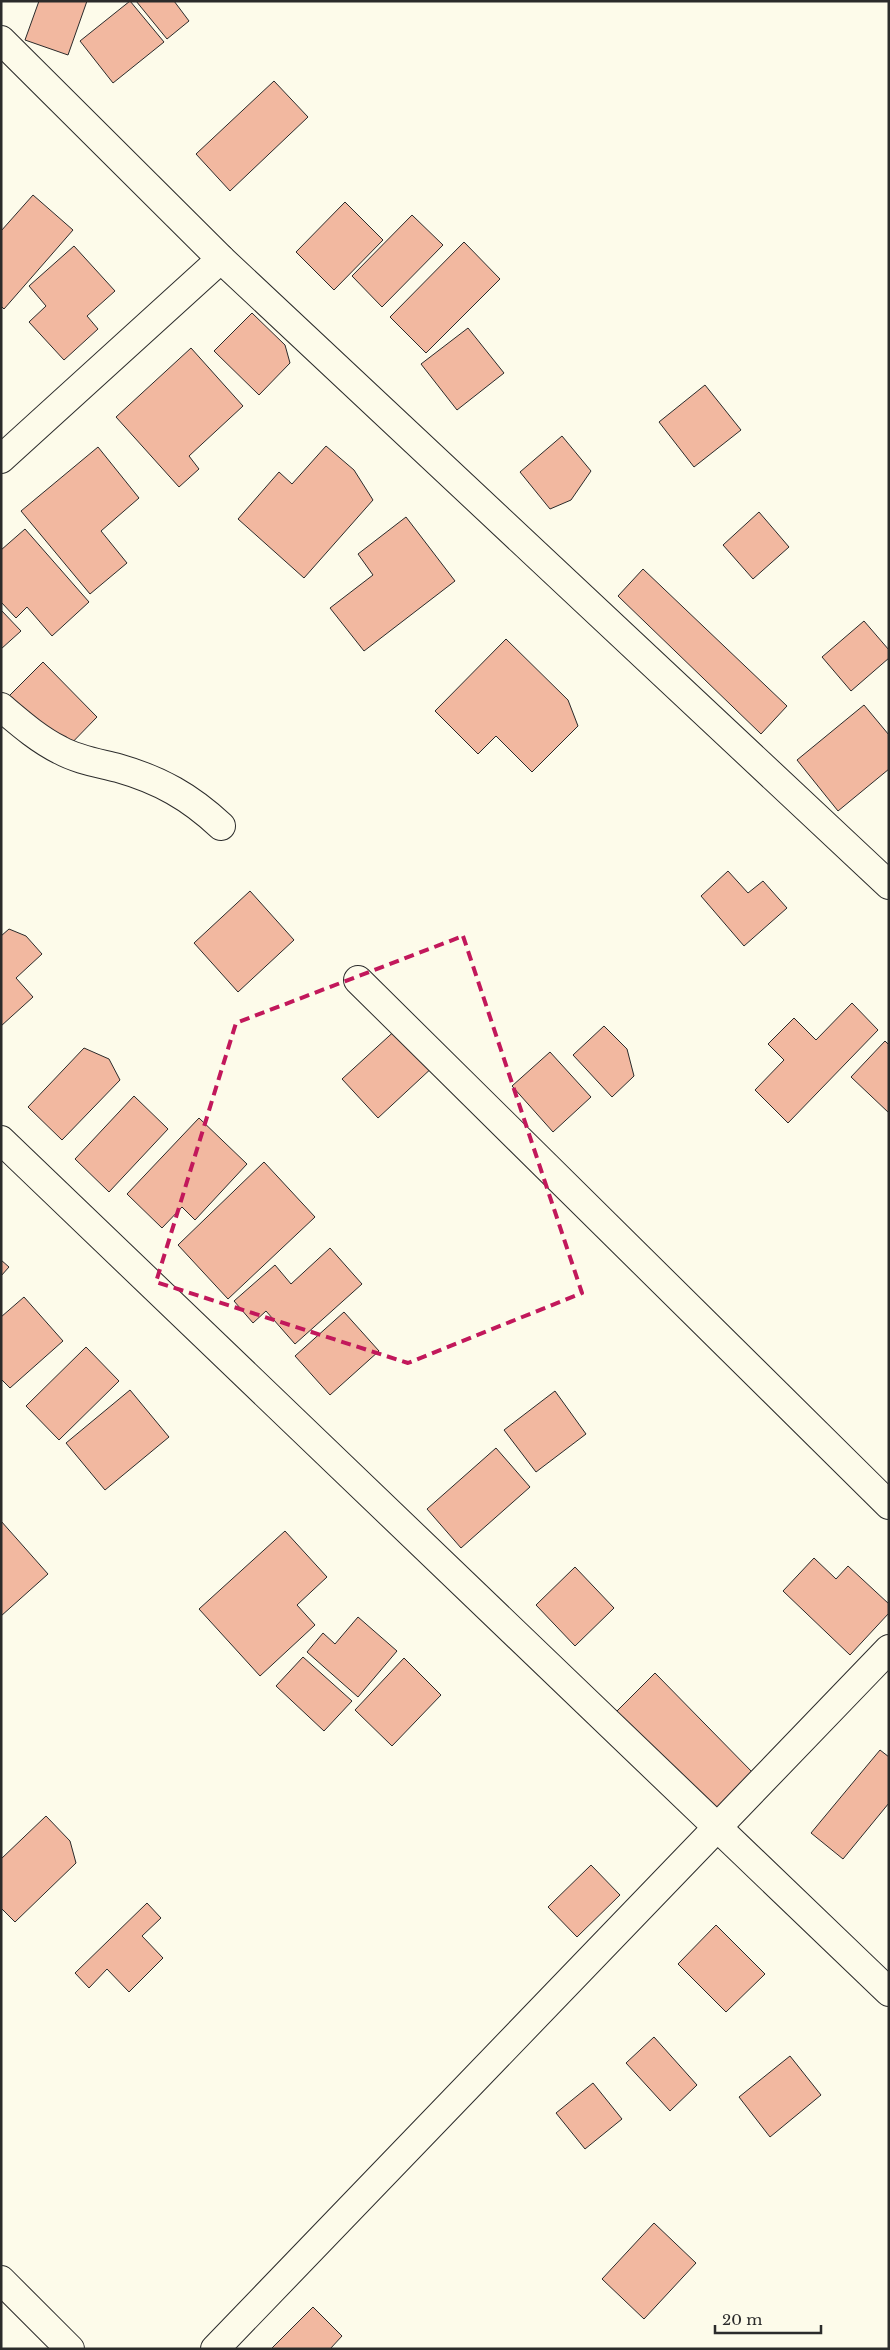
<svg xmlns="http://www.w3.org/2000/svg" width="890" height="2350" viewBox="0 0 890 2350" font-family="'Libre Baskerville',serif">
  <style>
    .building { fill: #f2b8a0; stroke: #2b2b2b }
    .lines { fill: none; stroke-linecap: round; stroke-linejoin: round }
    .street-casing { stroke: #2b2b2b; stroke-width: 30 }
    .secondary-casing { stroke: #2b2b2b; stroke-width: 30 }
    .street { stroke: #fdfbea; stroke-width: 28 }
    .secondary { stroke: #fdfbea; stroke-width: 28 }
    .marked { fill: none; stroke: #c2185b; stroke-width: 4; stroke-dasharray: 10 6; stroke-linejoin: round }
  </style>
  <rect width="100%" height="100%" fill="#fdfbea"/>
  <!-- building -->
  <g class="building">
    <polygon points="39,1 87,1 68,55 25,40"/>
    <polygon points="130,1 164,42 113,83 80,41"/>
    <polygon points="136,1 174,1 189,21 167,39"/>
    <polygon points="274,81 308,117 230,191 196,154"/>
    <polygon points="33,195 73,230 4,309 1,306 1,231"/>
    <polygon points="345,202 383,240 334,290 296,252"/>
    <polygon points="412,215 443,245 382,307 352,276"/>
    <polygon points="464,242 500,279 426,353 390,317"/>
    <polygon points="74,246 115,291 87,316 98,329 64,360 29,322 46,306 29,286"/>
    <polygon points="252,313 285,345 290,363 259,395 214,351"/>
    <polygon points="468,328 504,373 457,410 421,364"/>
    <polygon points="191,348 243,406 189,456 199,469 179,487 116,417"/>
    <polygon points="705,385 741,430 694,467 659,422"/>
    <polygon points="562,436 591,471 571,500 550,509 520,472"/>
    <polygon points="326,446 354,470 373,500 304,578 238,519 279,472 292,484"/>
    <polygon points="98,447 139,498 101,531 127,563 90,594 21,511"/>
    <polygon points="759,512 789,547 753,579 723,545"/>
    <polygon points="406,517 455,581 364,651 330,608 373,575 358,554"/>
    <polygon points="25,529 89,602 52,636 27,607 16,618 1,602 1,550"/>
    <polygon points="643,569 787,706 761,734 618,596"/>
    <polygon points="1,610 21,631 1,649"/>
    <polygon points="864,621 889,650 889,658 851,691 822,657"/>
    <polygon points="506,639 568,700 578,726 532,772 496,736 478,754 435,711"/>
    <polygon points="43,662 97,717 64,751 9,696"/>
    <polygon points="864,705 889,735 889,769 838,811 797,760"/>
    <polygon points="728,871 748,893 763,881 787,908 744,946 701,896"/>
    <polygon points="250,891 294,940 238,992 194,943"/>
    <polygon points="9,929 26,936 42,954 16,978 33,997 1,1026 1,936"/>
    <polygon points="852,1003 878,1030 788,1123 755,1090 784,1060 768,1044 794,1018 816,1040"/>
    <polygon points="400,1026 435,1065 378,1118 342,1079"/>
    <polygon points="604,1026 627,1049 634,1076 612,1097 573,1055"/>
    <polygon points="885,1041 889,1045 889,1113 851,1077"/>
    <polygon points="84,1048 109,1059 120,1080 62,1140 28,1107"/>
    <polygon points="550,1052 591,1097 553,1132 512,1086"/>
    <polygon points="134,1096 168,1129 109,1192 75,1159"/>
    <polygon points="199,1118 247,1164 195,1220 182,1207 162,1228 127,1194"/>
    <polygon points="264,1162 315,1217 228,1299 178,1245"/>
    <polygon points="330,1248 362,1284 295,1344 266,1311 253,1323 234,1301 275,1265 291,1284"/>
    <polygon points="1,1260 9,1267 1,1276"/>
    <polygon points="24,1297 63,1341 10,1388 1,1379 1,1317"/>
    <polygon points="344,1312 379,1351 330,1395 295,1356"/>
    <polygon points="86,1347 119,1381 59,1440 26,1406"/>
    <polygon points="130,1390 169,1437 105,1490 66,1443"/>
    <polygon points="555,1391 586,1434 536,1472 504,1430"/>
    <polygon points="496,1448 530,1487 461,1548 427,1509"/>
    <polygon points="1,1521 48,1574 1,1616"/>
    <polygon points="285,1531 327,1577 297,1605 315,1625 260,1676 199,1609"/>
    <polygon points="814,1558 836,1579 848,1566 889,1604 889,1613 850,1655 783,1591"/>
    <polygon points="575,1567 614,1608 575,1646 536,1605"/>
    <polygon points="358,1617 397,1651 358,1697 307,1652 323,1633 335,1644"/>
    <polygon points="303,1657 352,1701 324,1731 276,1686"/>
    <polygon points="404,1658 441,1695 392,1746 355,1710"/>
    <polygon points="655,1673 754,1774 714,1813 615,1713"/>
    <polygon points="880,1750 889,1757 889,1803 843,1859 811,1833"/>
    <polygon points="46,1816 70,1841 76,1863 15,1922 1,1908 1,1859"/>
    <polygon points="591,1865 620,1895 577,1937 548,1907"/>
    <polygon points="147,1903 161,1918 142,1936 163,1958 129,1992 107,1969 89,1988 75,1973"/>
    <polygon points="716,1925 765,1974 726,2012 678,1964"/>
    <polygon points="654,2037 697,2085 670,2111 626,2063"/>
    <polygon points="790,2056 821,2095 770,2137 739,2097"/>
    <polygon points="593,2083 622,2119 585,2149 556,2113"/>
    <polygon points="654,2223 696,2263 644,2319 602,2279"/>
    <polygon points="313,2307 342,2336 330,2349 271,2349"/>
  </g>
  <g class="lines">
    <!-- street casing -->
    <g class="street-casing">
      <g id="street">
        <polyline points="1,40 221,259 889,885"/>
        <polyline points="1,459 221,259"/>
        <path d="M1,707C20,723 38,739 60,750C78,760 99,763 118,768C160,780 190,797 221,826"/>
        <polyline points="358,980 889,1505"/>
        <polyline points="1,1140 889,1992"/>
        <polyline points="215,2349 889,1649"/>
      </g>
    </g>
    <!-- secondary casing -->
    <g class="secondary-casing">
      <polyline id="secondary" points="1,2280 70,2349"/>
    </g>
    <!-- street -->
    <use href="#street" class="street"/>
    <!-- secondary -->
    <use href="#secondary" class="secondary"/>
  </g>
  <!-- marked area -->
  <path class="marked" d="M463,936L582,1293L408,1363L156,1282L236,1023Z"/>
  <!-- border -->
  <rect width="890" height="2350" fill="none" stroke="#2b2b2b" stroke-width="5"/>
  <!-- scale -->
  <path d="M715 2325v8h106v-8" fill="none" stroke="#2b2b2b" stroke-width="2.5"/>
  <text x="722" y="2325" font-size="15" fill="#2b2b2b" stroke="#fdfbea" stroke-width="4" paint-order="stroke">20 m</text>
</svg>
